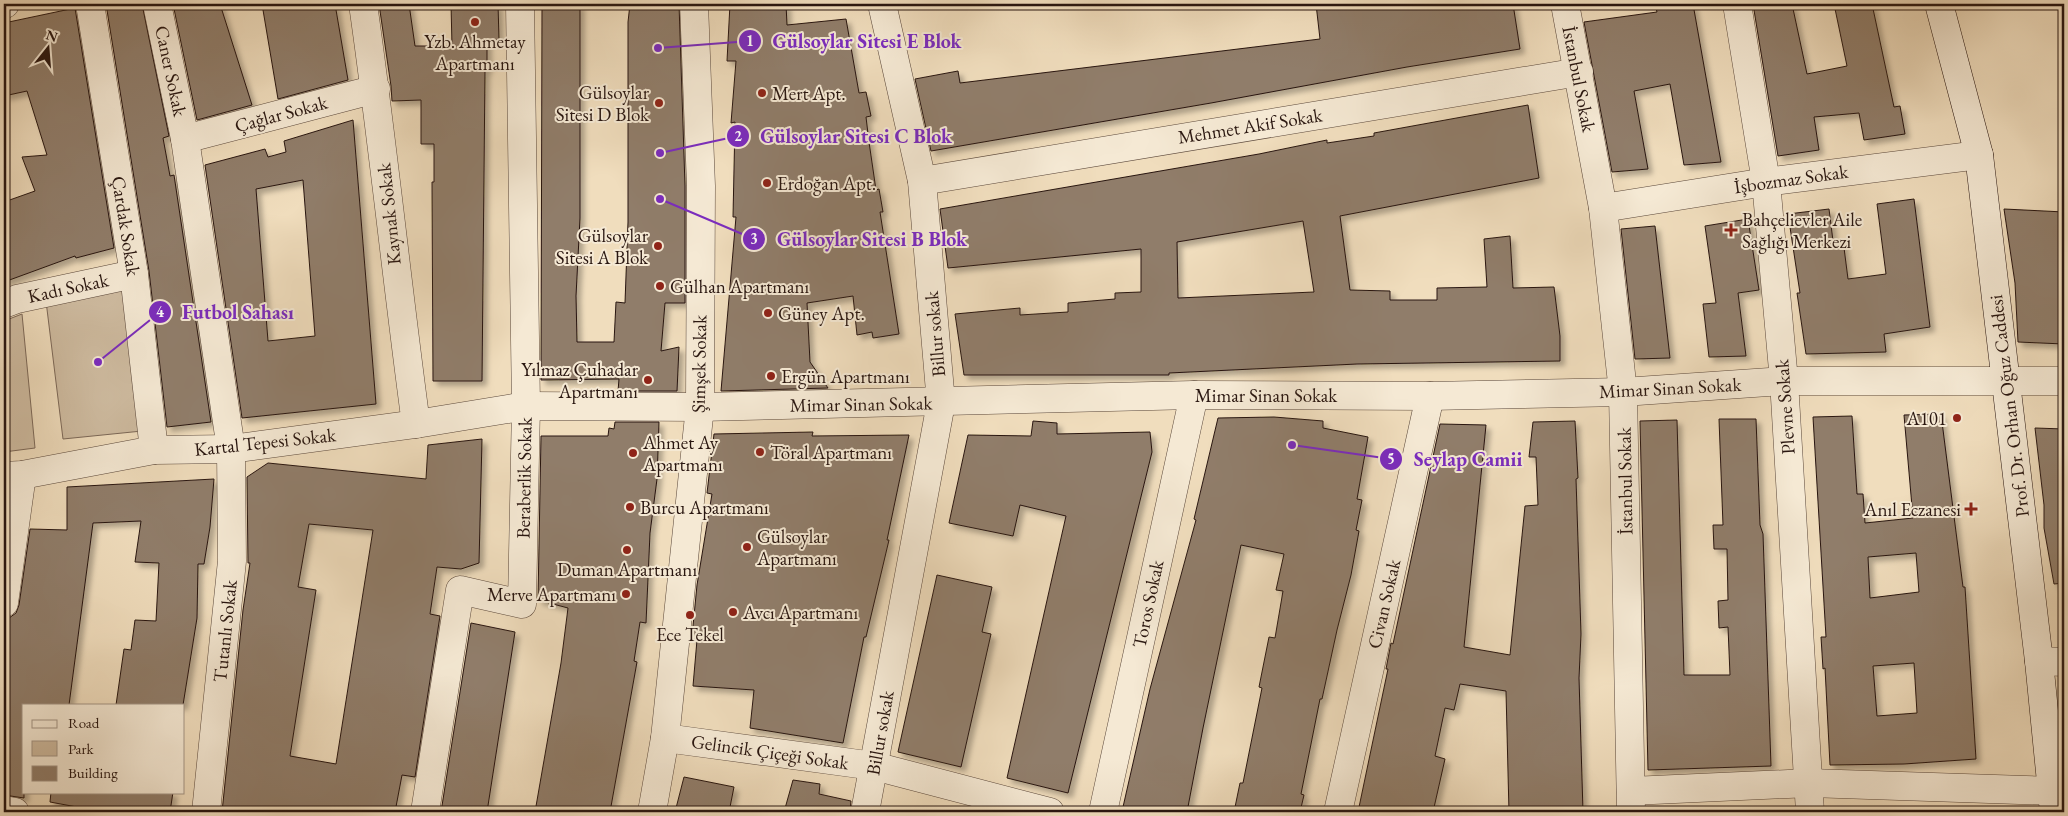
<svg xmlns="http://www.w3.org/2000/svg" width="2068" height="816" viewBox="0 0 2068 816" font-family="'EB Garamond',serif">
  <style>
    .green { fill: #cebba0; stroke: #7c6858 }
    .building { fill: #907d6a; stroke: #291610; fill-rule: evenodd; filter: url(#shadow) }
    .lines { fill: none; stroke-linecap: round; stroke-linejoin: round }
    .minor-casing { stroke: #5b483b; stroke-width: 29 }
    .secondary-casing { stroke: #291610; stroke-width: 29 }
    .minor { stroke: #f5e9d4; stroke-width: 28 }
    .secondary { stroke: #f5e9d4; stroke-width: 28 }
    .poi-dot { fill: #8f2418; stroke: #f5e9d4; stroke-width: 2 }
    .labels { text-anchor: middle; dominant-baseline: central; stroke-width: 4; stroke-linejoin: round; paint-order: stroke }
    .poi-label { font-size: 19px; fill: #291610; stroke: #f5e9d4; text-anchor: start }
    .street-label { font-size: 19px; fill: #291610; stroke: #f5e9d4 }
    .leader { fill: none; stroke: #7b2cbf; stroke-width: 2 }
    .callout-dot { fill: #7b2cbf; stroke: #f5e9d4; stroke-width: 2 }
    .mark-label { font-size: 15px; text-anchor: middle; font-weight: bold; fill: #fff }
    .callout-label { font-size: 20px; text-anchor: middle; font-weight: bold; fill: #7b2cbf; stroke: #f5e9d4; stroke-width: 4; stroke-linejoin: round; paint-order: stroke }
  </style>
  <defs>
    <filter id="shadow"><feDropShadow dx="4.5" dy="4.5" stdDeviation="2.5" flood-color="#0004"/></filter>
  </defs>
  <rect width="100%" height="100%" fill="#f0ddbd"/>
  <filter id="stains"><feTurbulence type="fractalNoise" baseFrequency=".004" numOctaves="4"/><feColorMatrix values="0 0 0 0 .2 0 0 0 0 .09 0 0 0 0 .02 0 0 0 .5 -.17"/></filter>
  <radialGradient id="worn" r=".72"><stop offset=".6" stop-color="#630" stop-opacity="0"/><stop offset="1" stop-color="#630" stop-opacity=".3"/></radialGradient>
  <!-- green -->
  <g class="green">
    <polygon points="130,281 152,430 63,439 45,293"/>
    <polygon points="22,314 35,448 4,452 4,321"/>
  </g>
  <!-- building -->
  <g class="building">
    <polygon points="106,4 142,4 169,136 163,138 170,176 174,175 211,422 167,427 149,271"/>
    <polygon points="173,4 220,4 252,105 197,120"/>
    <polygon points="262,4 335,4 348,80 278,99"/>
    <polygon points="379,4 409,4 415,46 452,46 451,4 498,4 499,40 487,40 487,70 485,70 482,381 433,381 432,182 434,182 434,144 421,144 421,100 392,101 391,86"/>
    <polygon points="580,4 580,218 576,296 577,342 614,342 616,302 625,303 628,222 628,22 630,4 679,4 685,186 685,303 665,303 661,351 679,347 677,391 618,391 619,379 541,380 542,5"/>
    <polygon points="730,4 786,4 787,25 846,19 859,93 866,92 871,116 866,117 869,142 876,190 879,189 883,212 880,212 899,334 873,338 872,332 857,335 853,296 807,303 810,362 828,388 721,391 736,217 733,217 735,122 731,123 736,61 727,61"/>
    <polygon points="1316,4 1513,4 1520,49 1407,67 1211,103 931,151 915,79 958,71 960,83 1320,39"/>
    <polygon points="1655,4 1693,4 1721,162 1684,165 1670,84 1634,91 1648,169 1612,172 1584,22 1657,12"/>
    <polygon points="1753,4 1792,4 1807,74 1847,66 1834,4 1872,4 1894,107 1900,106 1905,134 1864,140 1859,113 1814,117 1819,150 1778,156"/>
    <polygon points="75,8 114,248 76,258 75,256 4,282 4,202 35,191 22,157 47,155 27,91 4,96 4,23"/>
    <path d="M1528,105L1539,178L1340,216L1350,290L1390,291V300H1437V288L1487,287L1484,239L1510,236L1513,288L1554,287L1560,336V361L1357,364L1169,373V375H964L955,314L1020,308V315L1068,312V303L1115,299V293L1141,292V249L948,268L940,209L1259,154L1327,140V143L1374,136V133ZM1303,221L1314,292L1178,298L1177,242Z"/>
    <path d="M353,120L376,404L242,418L205,165L265,149L268,157L286,152L284,141ZM303,180L315,336L268,341L256,189Z"/>
    <polygon points="1914,199 1930,327 1884,334 1886,352 1806,354 1797,293 1800,293 1788,214 1829,209 1833,241 1843,240 1848,279 1886,274 1877,204"/>
    <polygon points="2004,209 2064,212 2064,344 2018,342 2015,283"/>
    <polygon points="1748,219 1759,290 1738,293 1746,356 1709,357 1703,304 1716,303 1705,226"/>
    <polygon points="1655,226 1670,358 1635,359 1621,229"/>
    <path d="M1941,414L1963,587H1965L1976,759L1904,764L1830,765L1825,668L1823,669L1821,637H1826L1813,417L1852,416L1857,494H1863L1865,523L1913,518L1904,415ZM1916,553L1919,592L1870,598L1868,557ZM1914,663L1917,713L1877,716L1873,666Z"/>
    <polygon points="1274,417 1323,421 1323,428 1368,437 1357,499 1362,500 1356,530 1359,531 1351,575 1337,630 1322,699 1320,699 1301,794 1304,795 1300,812 1234,812 1240,783 1243,783 1262,688 1259,687 1269,637 1275,638 1283,591 1276,590 1284,554 1241,545 1203,728 1187,812 1149,812 1123,807 1150,689 1196,520 1194,519 1218,418"/>
    <polygon points="1719,419 1756,419 1760,525 1763,534 1771,766 1648,770 1640,421 1677,420 1684,675 1730,675 1728,627 1719,628 1718,601 1728,600 1727,549 1714,549 1713,525 1723,525"/>
    <polygon points="1033,421 1057,423 1057,434 1150,432 1152,452 1068,793 1007,778 1066,516 1020,505 1013,536 949,523 968,435 1031,436"/>
    <polygon points="1575,421 1578,478 1576,479 1581,634 1579,678 1583,812 1509,812 1506,691 1460,684 1454,710 1445,708 1435,756 1445,759 1433,812 1358,812 1388,669 1386,669 1391,643 1393,644 1440,424 1486,425 1464,647 1510,655 1525,506 1538,505 1536,457 1529,457 1533,422"/>
    <polygon points="615,422 659,422 657,479 650,533 646,623 640,622 634,661 637,662 610,812 535,812 561,663 568,608 538,600 541,436 608,436 609,428 614,429"/>
    <polygon points="2035,428 2064,429 2064,583 2054,584 2044,528 2044,505"/>
    <polygon points="813,432 812,436 909,435 887,540 889,540 866,637 864,637 843,743 750,728 754,690 693,686 697,640 692,640 693,626 697,585 712,494 707,493 714,434"/>
    <path d="M482,439L479,563L461,569L437,567L430,614L440,616L415,777L402,775L395,812H222L243,610L250,563H248L247,477L268,463L426,479L428,445ZM309,524L373,530L336,764L290,756L316,590L298,587Z"/>
    <polygon points="214,479 210,527 204,564 198,564 197,618 183,705 116,705 124,649 131,650 135,620 156,621 159,563 135,562 141,521 93,523 69,705 24,705 24,798 4,795 4,660 9,618 16,613 19,605 30,529 67,530 67,487"/>
    <polygon points="937,575 992,587 982,632 991,634 961,767 898,752"/>
    <polygon points="471,623 515,632 487,812 441,812"/>
    <polygon points="684,777 734,787 729,812 675,812"/>
    <polygon points="793,780 820,784 819,794 851,801 850,812 784,812"/>
    <polygon points="51,792 173,792 170,812 104,812 50,802"/>
  </g>
  <g class="lines">
    <!-- minor casing -->
    <g class="minor-casing">
      <g id="minor">
        <polyline points="4,4 5,4"/>
        <polyline points="90,4 134,274 154,450"/>
        <polyline points="157,4 185,139 231,449 232,561 206,812"/>
        <path d="M363,4C383,144 397,284 416,424"/>
        <polyline points="1565,4 1603,208 1623,392 1631,812"/>
        <polyline points="1737,4 1766,182 1784,381 1810,812"/>
        <polyline points="185,139 376,89"/>
        <polyline points="922,181 1579,72"/>
        <polyline points="1603,208 1766,182 1979,155"/>
        <polyline points="4,304 17,299 134,274"/>
        <polyline points="4,476 22,475 154,450 231,449 416,424 526,406 700,407 1194,395 1430,396 1623,392 1784,381 2064,381"/>
        <polyline points="4,603 22,475"/>
        <polyline points="2039,661 2064,662"/>
        <polyline points="665,738 874,766 1050,812"/>
        <polyline points="1631,791 1809,783 2053,791"/>
        <polyline points="4,810 15,812"/>
        <polyline points="425,812 460,590 522,604 526,406 520,4"/>
        <polyline points="652,812 665,738 700,407 701,186 694,4"/>
        <polyline points="865,812 941,403 922,181 882,4"/>
        <polyline points="1103,812 1194,395"/>
        <polyline points="1338,812 1430,396"/>
      </g>
    </g>
    <!-- secondary casing -->
    <g class="secondary-casing">
      <polyline id="secondary" points="1939,4 1979,155 2039,661 2054,812"/>
    </g>
    <!-- minor -->
    <use href="#minor" class="minor"/>
    <!-- secondary -->
    <use href="#secondary" class="secondary"/>
  </g>
  <!-- markers -->
  <g class="poi-dot">
    <circle cx="475" cy="22" r="5"/>
    <circle cx="762" cy="93" r="5"/>
    <circle cx="659" cy="103" r="5"/>
    <circle cx="767" cy="183" r="5"/>
    <path d="M1728.5 222.5h5v5h5v5h-5v5h-5v-5h-5v-5h5z"/>
    <circle cx="658" cy="246" r="5"/>
    <circle cx="660" cy="286" r="5"/>
    <circle cx="768" cy="313" r="5"/>
    <circle cx="771" cy="376" r="5"/>
    <circle cx="648" cy="380" r="5"/>
    <circle cx="1957" cy="418" r="5"/>
    <circle cx="760" cy="452" r="5"/>
    <circle cx="633" cy="453" r="5"/>
    <circle cx="630" cy="507" r="5"/>
    <path d="M1968.5 501.5h5v5h5v5h-5v5h-5v-5h-5v-5h5z"/>
    <circle cx="747" cy="547" r="5"/>
    <circle cx="627" cy="550" r="5"/>
    <circle cx="626" cy="594" r="5"/>
    <circle cx="733" cy="612" r="5"/>
    <circle cx="690" cy="615" r="5"/>
  </g>
  <g class="labels">
    <!-- poi labels -->
    <g class="poi-label">
      <text x="475" y="41" text-anchor="middle">Yzb. Ahmetay<tspan x="475" dy="22">Apartmanı</tspan></text>
      <text x="649" y="92" text-anchor="end">Gülsoylar<tspan x="649" dy="22">Sitesi D Blok</tspan></text>
      <text x="772" y="93">Mert Apt.</text>
      <text x="777" y="183">Erdoğan Apt.</text>
      <text x="1742" y="219">Bahçelievler Aile<tspan x="1742" dy="22">Sağlığı Merkezi</tspan></text>
      <text x="648" y="235" text-anchor="end">Gülsoylar<tspan x="648" dy="22">Sitesi A Blok</tspan></text>
      <text x="670" y="286">Gülhan Apartmanı</text>
      <text x="778" y="313">Güney Apt.</text>
      <text x="638" y="369" text-anchor="end">Yılmaz Çuhadar<tspan x="638" dy="22">Apartmanı</tspan></text>
      <text x="781" y="376">Ergün Apartmanı</text>
      <text x="1947" y="418" text-anchor="end">A101</text>
      <text x="643" y="442">Ahmet Ay<tspan x="643" dy="22">Apartmanı</tspan></text>
      <text x="770" y="452">Töral Apartmanı</text>
      <text x="640" y="507">Burcu Apartmanı</text>
      <text x="1961" y="509" text-anchor="end">Anıl Eczanesi</text>
      <text x="757" y="536">Gülsoylar<tspan x="757" dy="22">Apartmanı</tspan></text>
      <text x="627" y="569" text-anchor="middle">Duman Apartmanı</text>
      <text x="616" y="594" text-anchor="end">Merve Apartmanı</text>
      <text x="743" y="612">Avcı Apartmanı</text>
      <text x="690" y="634" text-anchor="middle">Ece Tekel</text>
    </g>
    <!-- street labels -->
    <g class="street-label">
      <text transform="translate(171 71) rotate(78)">Caner Sokak</text>
      <text transform="translate(1579 79) rotate(79)">İstanbul Sokak</text>
      <text transform="translate(281 114) rotate(-15)">Çağlar Sokak</text>
      <text transform="translate(1250 126) rotate(-9)">Mehmet Akif Sokak</text>
      <text transform="translate(1791 179) rotate(-8)">İşbozmaz Sokak</text>
      <text transform="translate(389 214) rotate(-96)">Kaynak Sokak</text>
      <text transform="translate(126 226) rotate(81)">Çardak Sokak</text>
      <text transform="translate(68 288) rotate(-12)">Kadı Sokak</text>
      <text transform="translate(935 334) rotate(-95)">Billur sokak</text>
      <text transform="translate(699 364) rotate(-89)">Şimşek Sokak</text>
      <text transform="translate(1670 388) rotate(-3)">Mimar Sinan Sokak</text>
      <text x="1266" y="395">Mimar Sinan Sokak</text>
      <text transform="translate(861 404) rotate(-1)">Mimar Sinan Sokak</text>
      <text transform="translate(2009 406) rotate(-97)">Prof. Dr. Orhan Oğuz Caddesi</text>
      <text transform="translate(1785 407) rotate(-94)">Plevne Sokak</text>
      <text transform="translate(265 442) rotate(-6)">Kartal Tepesi Sokak</text>
      <text transform="translate(524 478) rotate(-89)">Beraberlik Sokak</text>
      <text transform="translate(1625 481) rotate(-91)">İstanbul Sokak</text>
      <text transform="translate(1148 604) rotate(-78)">Toros Sokak</text>
      <text transform="translate(1384 604) rotate(-77)">Civan Sokak</text>
      <text transform="translate(225 631) rotate(-84)">Tutanlı Sokak</text>
      <text transform="translate(880 733) rotate(-80)">Billur sokak</text>
      <text transform="translate(770 752) rotate(8)">Gelincik Çiçeği Sokak</text>
    </g>
  </g>
  <!-- callouts -->
  <path class="leader" d="M658 48L750 41M660 153L738 136M660 199L754 239M98 362L160 312M1292 445L1391 459"/>
  <g class="callout-dot">
    <circle cx="658" cy="48" r="5"/>
    <circle cx="660" cy="153" r="5"/>
    <circle cx="660" cy="199" r="5"/>
    <circle cx="98" cy="362" r="5"/>
    <circle cx="1292" cy="445" r="5"/>
    <circle cx="750" cy="41" r="12"/>
    <circle cx="738" cy="136" r="12"/>
    <circle cx="754" cy="239" r="12"/>
    <circle cx="160" cy="312" r="12"/>
    <circle cx="1391" cy="459" r="12"/>
  </g>
  <g class="mark-label">
    <text x="750" y="46">1</text>
    <text x="738" y="141">2</text>
    <text x="754" y="244">3</text>
    <text x="160" y="317">4</text>
    <text x="1391" y="464">5</text>
  </g>
  <g class="callout-label">
    <text x="867" y="48">Gülsoylar Sitesi E Blok</text>
    <text x="856" y="143">Gülsoylar Sitesi C Blok</text>
    <text x="872" y="246">Gülsoylar Sitesi B Blok</text>
    <text x="238" y="319">Futbol Sahası</text>
    <text x="1468" y="466">Seylap Camii</text>
  </g>
  <!-- margin -->
  <rect width="2068" height="816" fill="none" stroke="#f0ddbd" stroke-width="20"/>
  <rect x="5" y="5" width="2058" height="806" fill="none" stroke="#291610" stroke-width="2.5"/>
  <rect x="10" y="10" width="2048" height="796" fill="none" stroke="#291610"/>
  <!-- legend -->
  <rect x="22" y="704" width="162" height="90" fill="#f5e9d4" stroke="#a39586"/>
  <rect x="32" y="720" width="25" height="8" fill="#f5e9d4" stroke="#a39586"/>
  <text x="68" y="728" font-size="15" fill="#291610">Road</text>
  <rect x="32" y="741" width="25" height="15" fill="#cebba0" stroke="#a39586"/>
  <text x="68" y="754" font-size="15" fill="#291610">Park</text>
  <rect x="32" y="766" width="25" height="15" fill="#907d6a" stroke="#a39586"/>
  <text x="68" y="778" font-size="15" fill="#291610">Building</text>
  <!-- north arrow -->
  <g transform="translate(48 48) rotate(17)" stroke="#f5e9d4" stroke-width="4" paint-order="stroke">
  <path d="M0-4L9 19L0 12L-9 19Z" fill="#291610"/>
  <text y="-8" font-size="14" font-weight="bold" text-anchor="middle" fill="#291610">N</text>
  </g>
  <rect width="100%" height="100%" filter="url(#stains)"/>
  <rect width="100%" height="100%" fill="url(#worn)"/>
</svg>
